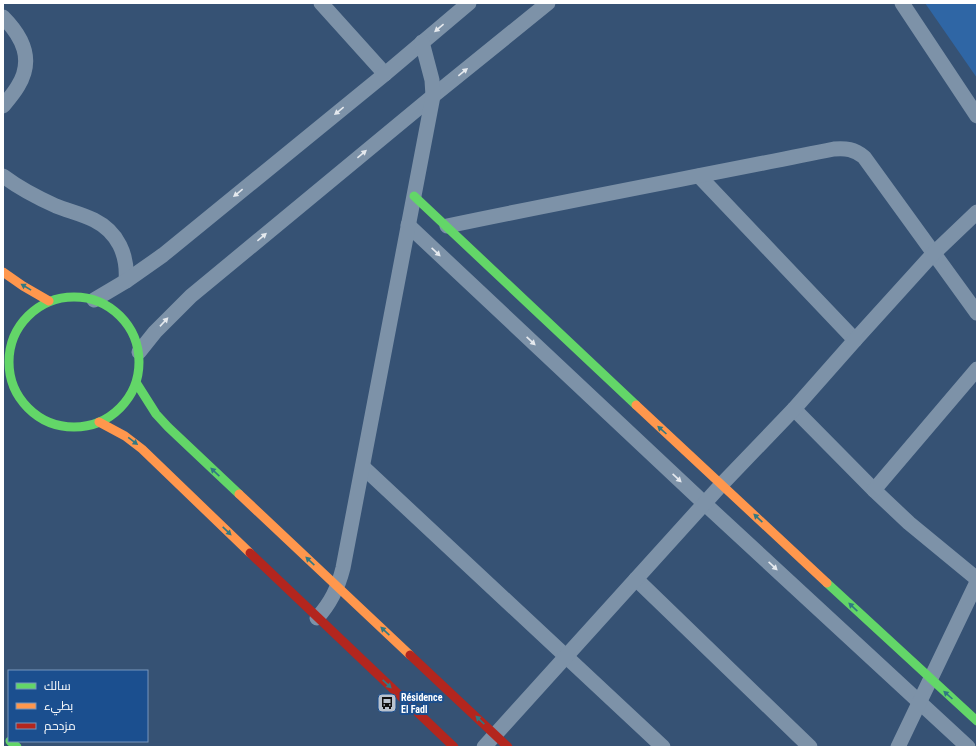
<svg xmlns="http://www.w3.org/2000/svg" width="980" height="750" viewBox="0 0 980 750" font-family="'Roboto Condensed',Cairo,sans-serif">
  <style>
    .green { fill: #2f66a5 }
    .lines { fill: none; stroke-linecap: round; stroke-linejoin: round }
    .street { stroke: #7d92a8; stroke-width: 15 }
    .fast { stroke: #63d668; stroke-width: 9 }
    .slow { stroke: #ff974d; stroke-width: 9 }
    .jam { stroke: #b3261e; stroke-width: 9 }
    .oneway { fill: #e5e9ee }
    .oneway2 { fill: #317883 }
    .labels { text-anchor: middle; dominant-baseline: central; stroke-width: 4; stroke-linejoin: round; paint-order: stroke }
    .poi-label { font-size: 10px; font-weight: bold; fill: #fff; stroke: #1b4f8f; text-anchor: start }
  </style>
  <rect width="100%" height="100%" fill="#365274"/>
  <!-- green -->
  <polygon class="green" points="925,3 977,3 977,78"/>
  <g class="lines">
    <!-- street -->
    <g class="street">
      <polyline points="321,3 385,74"/>
      <polyline points="902,3 977,116"/>
      <path d="M3,17C23,37 34,60 18,86C14,93 8,100 3,106"/>
      <path d="M3,176C19,188 38,198 56,206C69,211 82,214 94,220C118,232 128,255 126,281"/>
      <polyline points="699,176 855,340"/>
      <polyline points="408,225 705,504 968,747"/>
      <path d="M447,226C576,199 705,175 834,149C846,148 854,149 864,157L977,313"/>
      <polyline points="94,300 126,281 163,255 385,74 469,3"/>
      <polyline points="139,352 155,332 191,296 433,96 548,3"/>
      <polyline points="794,409 874,490 909,523 977,579"/>
      <polyline points="363,467 663,747"/>
      <polyline points="874,490 977,369"/>
      <polyline points="636,579 810,747"/>
      <path d="M317,618C331,603 338,588 343,568L429,117L433,96L432,80L422,42"/>
      <polyline points="484,747 722,484 794,409 855,340 933,254 977,212"/>
      <polyline points="898,747 977,582"/>
    </g>
    <!-- fast -->
    <g class="fast">
      <polyline points="414,196 636,405"/>
      <circle cx="74" cy="362" r="65"/>
      <polyline points="137,384 156,414 168,427 239,494"/>
      <polyline points="827,583 977,721"/>
      <polyline points="10,741 17,747"/>
    </g>
    <!-- slow -->
    <g class="slow">
      <polyline points="3,272 23,286 49,301"/>
      <polyline points="636,405 827,583"/>
      <polyline points="99,422 125,436 142,449 250,553"/>
      <polyline points="239,494 410,655"/>
    </g>
    <!-- jam -->
    <g class="jam">
      <polyline points="250,553 454,747"/>
      <polyline points="410,655 508,747"/>
    </g>
  </g>
  <!-- one-way arrows -->
  <defs><path id="oneway-solid" d="M-6-.8H1V-3.2L6.5 0L1 3.2V.8H-6Z"/></defs>
  <g class="oneway">
    <use href="#oneway-solid" transform="translate(439 28) rotate(140)"/>
    <use href="#oneway-solid" transform="translate(463 72) rotate(-39)"/>
    <use href="#oneway-solid" transform="translate(339 111) rotate(141)"/>
    <use href="#oneway-solid" transform="translate(362 154) rotate(-40)"/>
    <use href="#oneway-solid" transform="translate(238 193) rotate(141)"/>
    <use href="#oneway-solid" transform="translate(262 237) rotate(-40)"/>
    <use href="#oneway-solid" transform="translate(436 252) rotate(43)"/>
    <use href="#oneway-solid" transform="translate(164 322) rotate(-47)"/>
    <use href="#oneway-solid" transform="translate(531 341) rotate(43)"/>
    <use href="#oneway-solid" transform="translate(677 478) rotate(43)"/>
    <use href="#oneway-solid" transform="translate(773 566) rotate(43)"/>
  </g>
  <g class="oneway2">
    <use href="#oneway-solid" transform="translate(26 287) rotate(-149)"/>
    <use href="#oneway-solid" transform="translate(662 430) rotate(-138)"/>
    <use href="#oneway-solid" transform="translate(133 441) rotate(37)"/>
    <use href="#oneway-solid" transform="translate(215 472) rotate(-137)"/>
    <use href="#oneway-solid" transform="translate(758 518) rotate(-137)"/>
    <use href="#oneway-solid" transform="translate(227 531) rotate(44)"/>
    <use href="#oneway-solid" transform="translate(310 561) rotate(-137)"/>
    <use href="#oneway-solid" transform="translate(853 607) rotate(-137)"/>
    <use href="#oneway-solid" transform="translate(385 631) rotate(-137)"/>
    <use href="#oneway-solid" transform="translate(387 684) rotate(43)"/>
    <use href="#oneway-solid" transform="translate(948 695) rotate(-138)"/>
    <use href="#oneway-solid" transform="translate(480 720) rotate(-137)"/>
  </g>
  <!-- icons -->
  <defs>
    <g id="bus-square" transform="scale(1)"><rect x="-9" y="-9" width="18" height="18" rx="4" fill="#b9c2ce" stroke="#1b4f8f"/><path d="M-5-6H5V4H4V6H2V4H-2V6H-4V4H-5ZM-3.5-4V0h7V-4ZM-3.5 1.2v1.5H-2V1.2ZM2 1.2v1.5H3.5V1.2Z" fill="#111"/></g>
  </defs>
  <g fill-rule="evenodd">
    <use href="#bus-square" x="387" y="703"/>
  </g>
  <g class="labels">
    <!-- poi labels -->
    <g class="poi-label">
      <text x="401" y="697">Résidence<tspan x="401" dy="12">El Fadl</tspan></text>
    </g>
  </g>
  <!-- border -->
  <rect width="980" height="750" fill="none" stroke="#ffffff" stroke-width="8"/>
  <!-- legend -->
  <rect x="8" y="670" width="140" height="72" fill="#1b4f8f" stroke="#7695bc"/>
  <rect x="16" y="683" width="20" height="6" fill="#63d668" stroke="#7695bc"/>
  <text x="44" y="690" font-size="12" fill="#ffffff">سالك</text>
  <rect x="16" y="703" width="20" height="6" fill="#ff974d" stroke="#7695bc"/>
  <text x="44" y="710" font-size="12" fill="#ffffff">بطيء</text>
  <rect x="16" y="723" width="20" height="6" fill="#b3261e" stroke="#7695bc"/>
  <text x="44" y="730" font-size="12" fill="#ffffff">مزدحم</text>
</svg>
